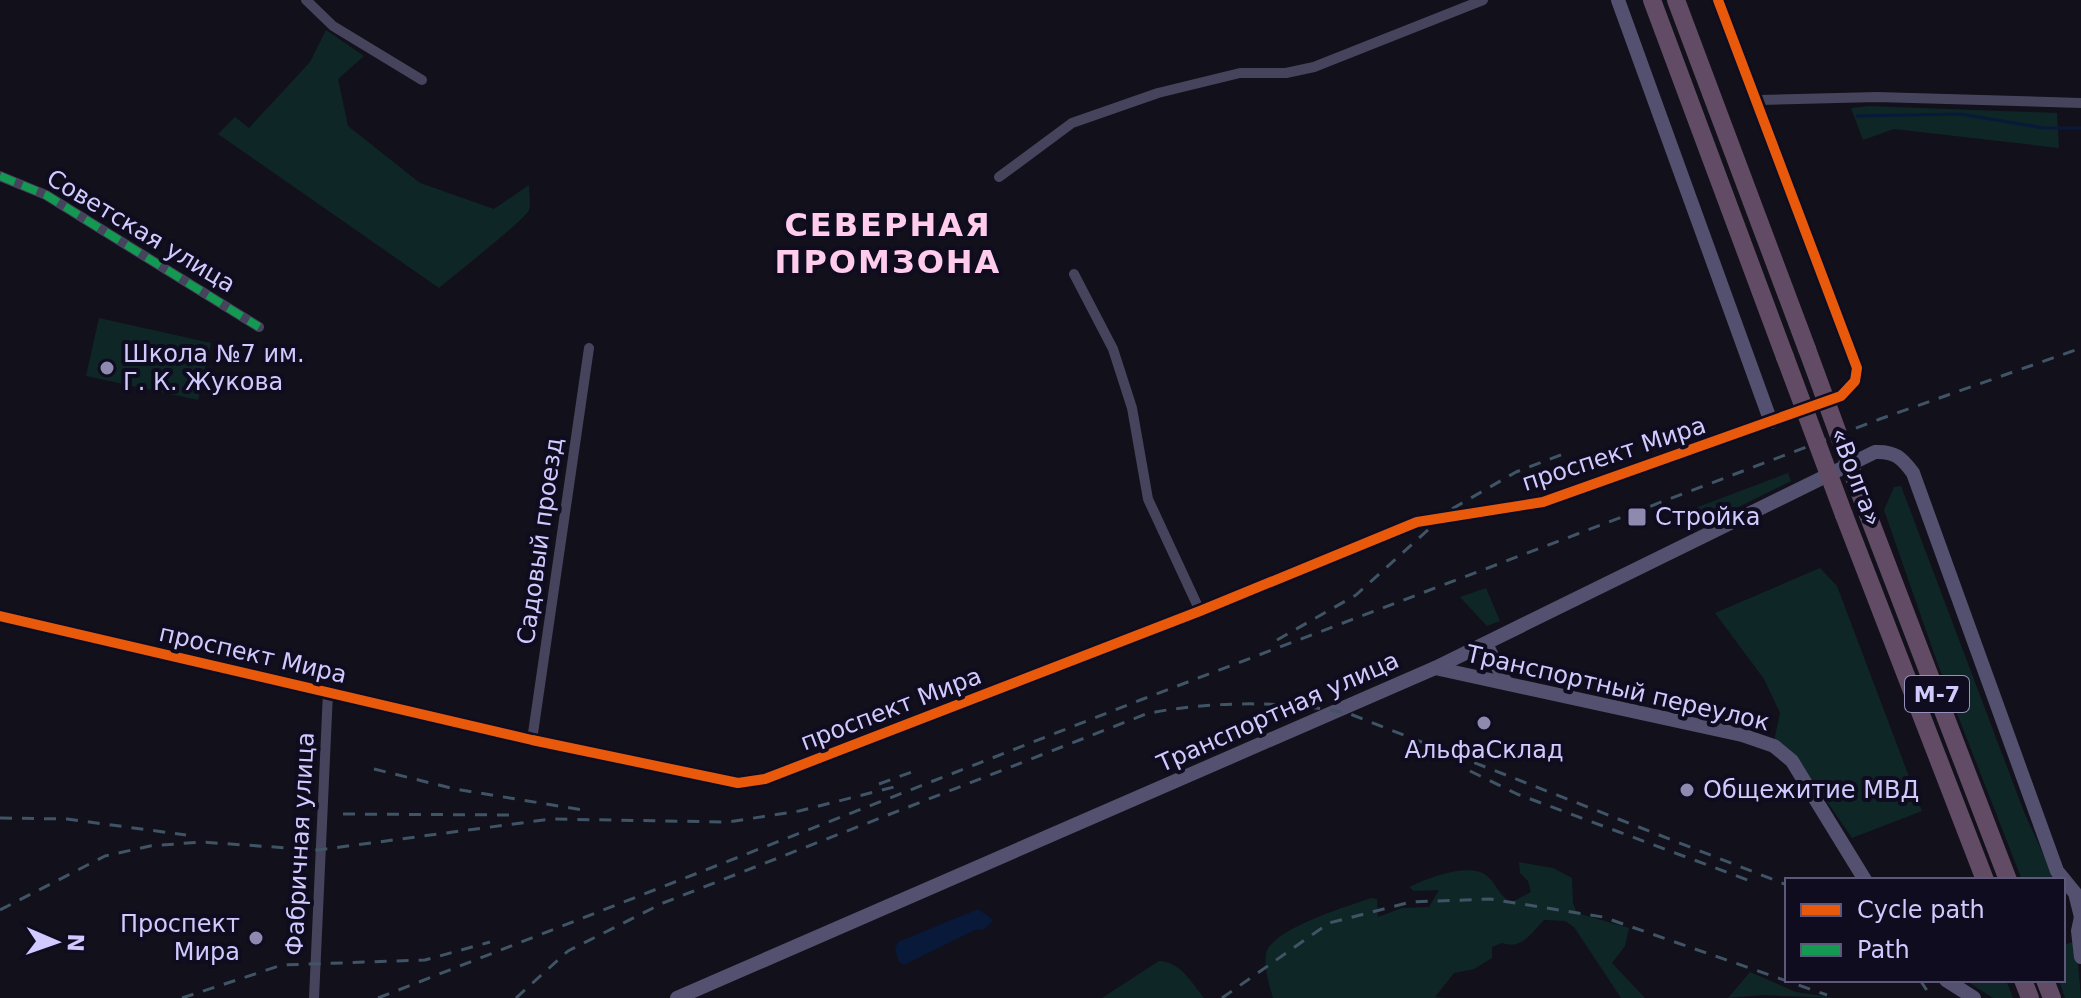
<svg xmlns="http://www.w3.org/2000/svg" width="2081" height="998" viewBox="0 0 2081 998" font-family="'DejaVu Sans',sans-serif">
  <style>
    .green { fill: #0f2627 }
    .water { fill: #08193a }
    .lines { fill: none; stroke-linecap: round; stroke-linejoin: round }
    .stream { stroke: #08193a; stroke-width: 3 }
    .street { stroke: #46445c; stroke-width: 10 }
    .secondary { stroke: #53516f; stroke-width: 14 }
    .highway { stroke: #624b64; stroke-width: 18 }
    .rail { stroke: #3f5465; stroke-width: 3; stroke-dasharray: 12 10; stroke-linecap: butt }
    .highway-bridge { stroke: #624b64; stroke-width: 18 }
    .quiet { stroke: #139951; stroke-width: 8; stroke-dasharray: 16 8; stroke-linecap: butt }
    .cycleway-casing { stroke: #0f0c1f; stroke-width: 15 }
    .cycleway { stroke: #e8590c; stroke-width: 10 }
    .poi-dot { fill: #8e89af; stroke: #0f0c1f; stroke-width: 3 }
    .labels { text-anchor: middle; dominant-baseline: central; stroke-width: 8; stroke-linejoin: round; paint-order: stroke }
    .shield { fill: #0f0c1f; stroke: #9791bc; stroke-width: 2 }
    .shield-label { font-size: 22px; font-weight: bold; fill: #d1caff }
    .street-label { font-size: 24px; fill: #d1caff; stroke: #0f0c1f }
    .poi-label { font-size: 24px; fill: #d1caff; stroke: #0f0c1f; text-anchor: start }
    .district-label { font-size: 32px; font-weight: bold; letter-spacing: 2px; fill: #ffccec; stroke: #0f0c1f }
  </style>
  <rect width="100%" height="100%" fill="#12101b"/>
  <!-- green -->
  <g class="green">
    <path d="M326,30L364,56L338,79L348,126L420,183L494,209L529,185C529,192 531,204 529,210C525,220 454,275 439,288L218,134L235,117L249,128L310,62Z"/>
    <polygon points="1869,106 2057,113 2059,148 1894,129 1863,140 1851,108"/>
    <polygon points="99,318 211,343 198,400 86,376"/>
    <polygon points="1788,473 1791,481 1696,528 1690,510"/>
    <polygon points="1901,486 2024,812 2055,880 2022,880 1937,662 1884,510 1894,487"/>
    <polygon points="1820,568 1837,586 1922,811 1852,838 1799,761 1774,741 1780,713 1764,679 1715,613"/>
    <polygon points="1486,588 1500,621 1487,626 1460,597"/>
    <path d="M1519,862L1553,868L1572,878L1573,903L1577,913L1629,928L1625,946L1612,963L1645,998H1621L1574,927L1565,921L1544,920C1530,934 1522,950 1502,943L1492,947V958L1474,969L1454,973L1435,997L1447,998H1273C1269,984 1264,968 1266,954C1270,929 1349,906 1371,898L1377,899L1378,917L1402,908L1429,907L1439,890L1414,891L1409,887C1426,879 1469,861 1487,876C1498,885 1498,896 1512,902L1531,892L1528,881L1520,873Z"/>
    <polygon points="2076,941 2081,998 2065,998 2059,980 2063,980 2063,945"/>
    <path d="M1159,961C1181,962 1191,982 1204,998H1102Z"/>
    <polygon points="1750,972 1796,992 1834,998 1763,995 1728,998"/>
    <polygon points="1965,980 2006,980 2013,998 1993,998"/>
  </g>
  <!-- water -->
  <polygon class="water" points="978,909 991,918 992,922 984,929 975,930 904,965 899,962 895,949 898,942"/>
  <g class="lines">
    <!-- stream -->
    <polyline class="stream" points="1857,116 1960,114 2044,128 2081,128"/>
    <!-- street -->
    <g class="street">
      <polyline points="306,0 333,26 422,80"/>
      <polyline points="1759,100 1877,97 2081,103"/>
      <polyline points="0,176 46,195 259,327"/>
      <polyline points="999,177 1072,123 1158,93 1240,73 1286,73 1314,67 1483,0"/>
      <polyline points="1074,274 1113,349 1132,408 1148,499 1200,611"/>
      <polyline points="532,740 589,348"/>
      <polyline points="314,998 328,692"/>
    </g>
    <!-- secondary -->
    <g class="secondary">
      <polyline points="1618,0 1771,422"/>
      <polyline points="0,616 532,740 738,783 765,779 1200,611 1417,522 1543,502 1841,396 1855,381 1857,368 1718,0"/>
      <polyline points="1486,644 1506,683"/>
      <polyline points="1435,668 1742,735 1774,746 1792,761 1865,880"/>
      <polyline points="2081,917 2078,931 2081,957"/>
      <polyline points="1946,980 1974,998"/>
      <path d="M677,998L1435,668L1875,452C1895,451 1902,458 1913,473L2057,871L2075,893L2081,917"/>
    </g>
    <!-- highway -->
    <g class="highway">
      <polyline points="1652,0 1785,357"/>
      <polyline points="1676,0 1807,349"/>
      <polyline points="1865,507 2008,880"/>
      <polyline points="1844,515 1985,880"/>
      <polyline points="2023,980 2030,998"/>
      <polyline points="2045,980 2052,998"/>
    </g>
    <!-- rail -->
    <g class="rail">
      <polyline points="1277,640 1356,595 1450,510 1516,472 1566,453"/>
      <polyline points="374,769 455,789 583,810"/>
      <polyline points="1470,771 1517,794 1753,882"/>
      <polyline points="879,784 920,769"/>
      <polyline points="343,814 511,815"/>
      <polyline points="0,818 67,819 186,835"/>
      <polyline points="0,910 105,856 150,846 201,842 318,850 551,819 728,822 799,811 894,787"/>
      <polyline points="1920,980 1932,998"/>
      <polyline points="182,998 282,965 425,960 490,942"/>
      <polyline points="378,998 1143,699 1880,419 2081,348"/>
      <path d="M516,998L568,951L663,903L1146,714C1204,701 1292,700 1350,714L1787,885"/>
      <polyline points="1222,998 1329,923 1411,902 1490,899 1603,917 1827,995"/>
    </g>
    <!-- highway-bridge -->
    <g class="highway-bridge">
      <polyline points="1807,349 1865,507"/>
      <polyline points="1785,357 1844,515"/>
    </g>
    <!-- quiet -->
    <polyline class="quiet" points="0,176 46,195 259,327"/>
    <!-- cycleway casing -->
    <g class="cycleway-casing">
      <polyline id="cycleway" points="0,616 532,740 738,783 765,779 1200,611 1417,522 1543,502 1841,396 1855,381 1857,368 1718,0"/>
    </g>
    <!-- cycleway -->
    <use href="#cycleway" class="cycleway"/>
  </g>
  <!-- markers -->
  <g class="poi-dot">
    <circle cx="107" cy="368" r="8"/>
    <rect x="1627" y="507" width="20" height="20" rx="4"/>
    <circle cx="1484" cy="723" r="8"/>
    <circle cx="1687" cy="790" r="8"/>
    <circle cx="256" cy="938" r="8"/>
  </g>
  <g class="labels">
    <!-- shield labels -->
    <rect class="shield" x="1905" y="676" width="64" height="36" rx="6"/>
    <g class="shield-label">
      <text x="1937" y="694">М-7</text>
    </g>
    <!-- street labels -->
    <g class="street-label">
      <text transform="translate(141 231) rotate(31)">Советская улица</text>
      <text transform="translate(1614 454) rotate(-18)">проспект Мира</text>
      <text transform="translate(1856 477) rotate(69)">«Волга»</text>
      <text transform="translate(540 541) rotate(-82)">Садовый проезд</text>
      <text transform="translate(253 654) rotate(13)">проспект Мира</text>
      <text transform="translate(1618 688) rotate(13)">Транспортный переулок</text>
      <text transform="translate(891 709) rotate(-21)">проспект Мира</text>
      <text transform="translate(1278 712) rotate(-24)">Транспортная улица</text>
      <text transform="translate(300 844) rotate(-87)">Фабричная улица</text>
    </g>
    <!-- poi labels -->
    <g class="poi-label">
      <text x="123" y="354">Школа №7 им.<tspan x="123" dy="28">Г. К. Жукова</tspan></text>
      <text x="1655" y="517">Стройка</text>
      <text x="1484" y="750" text-anchor="middle">АльфаСклад</text>
      <text x="1703" y="790">Общежитие МВД</text>
      <text x="240" y="924" text-anchor="end">Проспект<tspan x="240" dy="28">Мира</tspan></text>
    </g>
    <!-- district labels -->
    <g class="district-label">
      <text x="888" y="225">СЕВЕРНАЯ<tspan x="888" dy="37">ПРОМЗОНА</tspan></text>
    </g>
  </g>
  <!-- legend -->
  <rect x="1785" y="878" width="280" height="104" fill="#0f0c1f" stroke="#5d5879" stroke-width="2"/>
  <rect x="1801" y="904" width="40" height="12" fill="#e8590c" stroke="#5d5879" stroke-width="2"/>
  <text x="1857" y="918" font-size="24" fill="#d1caff">Cycle path</text>
  <rect x="1801" y="944" width="40" height="12" fill="#139951" stroke="#5d5879" stroke-width="2"/>
  <text x="1857" y="958" font-size="24" fill="#d1caff">Path</text>
  <!-- north arrow -->
  <g transform="translate(56 942) rotate(92)" stroke="#0f0c1f" stroke-width="6" paint-order="stroke">
  <path d="M0-6L14 30L0 20L-14 30Z" fill="#d1caff"/>
  <text y="-12" font-size="22" font-weight="bold" text-anchor="middle" fill="#d1caff">N</text>
  </g>
</svg>
